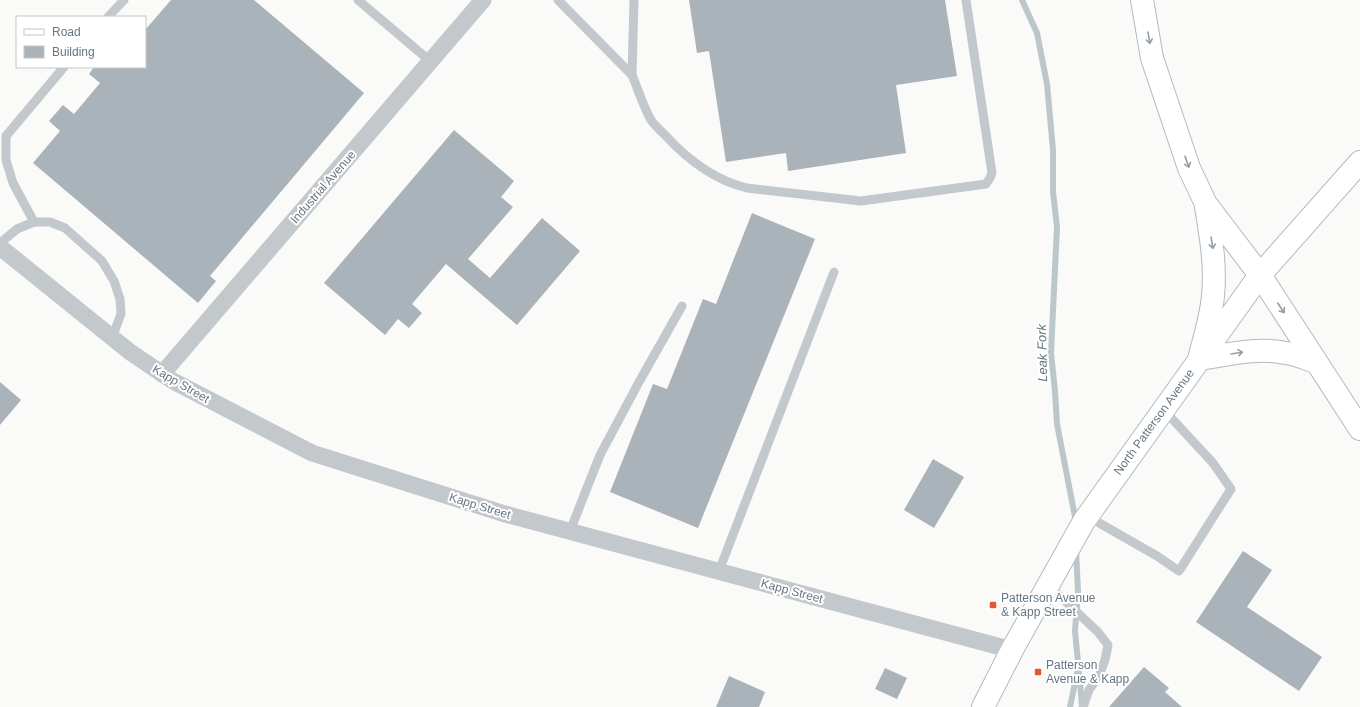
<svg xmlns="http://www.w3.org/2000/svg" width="1360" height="707" viewBox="0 0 1360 707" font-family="Arial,sans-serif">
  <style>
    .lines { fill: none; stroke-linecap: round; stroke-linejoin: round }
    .stream { stroke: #bbc7cb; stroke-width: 6 }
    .building { fill: #aab3b9 }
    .secondary-casing { stroke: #b3babf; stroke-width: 24 }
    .motorway-casing { stroke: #b4b9bd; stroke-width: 24 }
    .service { stroke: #c3c8cc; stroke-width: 9 }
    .minor { stroke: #c3c8cc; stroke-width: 17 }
    .secondary { stroke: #fff; stroke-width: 22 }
    .motorway { stroke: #fff; stroke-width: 22 }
    .oneway { stroke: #939fa8 }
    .poi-dot { fill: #e4572e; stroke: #fff; stroke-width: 1.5 }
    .labels { text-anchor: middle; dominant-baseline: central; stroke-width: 4; stroke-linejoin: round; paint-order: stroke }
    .street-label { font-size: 12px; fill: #657683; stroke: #fff }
    .poi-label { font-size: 12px; fill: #657683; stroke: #fff; text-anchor: start }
    .water-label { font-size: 13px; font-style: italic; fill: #60757c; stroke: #fff }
  </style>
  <rect width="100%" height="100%" fill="#fafaf8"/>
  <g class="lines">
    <!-- stream -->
    <g class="stream">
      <polyline points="1022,0 1037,33 1047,84 1053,150 1053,192 1057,227 1051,353 1055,391 1057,424 1076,522"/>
      <polyline points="1076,549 1078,592 1075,631 1082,705"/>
      <polyline points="1070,707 1077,673"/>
    </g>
  </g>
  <!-- building -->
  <g class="building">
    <polygon points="171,0 254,0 364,93 210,276 216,281 198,303 33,163 60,131 49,121 63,105 74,114 100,83 89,74 94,67 145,67 145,30"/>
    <polygon points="689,0 945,0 957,76 896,85 906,153 788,171 786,153 726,162 709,51 697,53"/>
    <polygon points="454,130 514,181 501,197 513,207 468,259 490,278 542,218 580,251 517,325 446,264 412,304 422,313 409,328 398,319 385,335 324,283"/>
    <polygon points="752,213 815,239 698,528 610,492 653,384 667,389 703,299 716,304"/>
    <polygon points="0,382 21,400 0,425"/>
    <polygon points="933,459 964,477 934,528 904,510"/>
    <polygon points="1243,551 1272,570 1247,607 1322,657 1299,691 1196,622"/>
    <polygon points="1144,667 1169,688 1165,692 1182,707 1109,707"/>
    <polygon points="885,668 907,678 897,699 875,689"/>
    <polygon points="729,676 765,692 759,707 716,707"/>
  </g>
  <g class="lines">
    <!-- secondary casing -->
    <g class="secondary-casing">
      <polyline id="secondary" points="983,707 1012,650 1084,521 1260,275 1360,162"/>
    </g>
    <!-- motorway casing -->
    <g class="motorway-casing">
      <g id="motorway">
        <polyline points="1142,0 1152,58 1189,168 1206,204 1260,275 1360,429"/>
        <path d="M1206,207C1211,237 1216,266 1213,296C1211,318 1204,339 1199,359C1227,355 1257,347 1286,353C1296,354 1306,359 1316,362"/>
      </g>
    </g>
    <!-- service -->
    <g class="service">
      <polyline points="358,0 430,61"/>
      <polyline points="558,0 632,75 634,0"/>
      <polyline points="108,17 124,0"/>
      <path d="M632,75C638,89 643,106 651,120C655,126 661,131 666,136C688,160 714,180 747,188L861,201L986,184L990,178L992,173L966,0"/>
      <polyline points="34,222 13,183 6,160 6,136 64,67"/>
      <polyline points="0,243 17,229 34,222 50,222 65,228 102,261 114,281 120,299 121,314 112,338"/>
      <polyline points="1087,516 1157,556 1179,571 1231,489 1213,463 1163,409"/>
      <polyline points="570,531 600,455 639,382 682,306"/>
      <polyline points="719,571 834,272"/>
      <polyline points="1048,585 1098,632 1108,645 1105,660 1099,676 1089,690 1083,707"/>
    </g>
    <!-- minor -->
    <g class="minor">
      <polyline points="0,247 130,352 173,381 312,453 505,514 1012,650"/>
      <polyline points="162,374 483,0"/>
    </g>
    <!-- secondary -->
    <use href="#secondary" class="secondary"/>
    <!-- motorway -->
    <use href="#motorway" class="motorway"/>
  </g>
  <!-- one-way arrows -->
  <defs><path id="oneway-shaft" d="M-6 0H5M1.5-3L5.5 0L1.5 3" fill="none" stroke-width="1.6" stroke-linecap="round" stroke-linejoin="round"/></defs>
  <g class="oneway">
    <use href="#oneway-shaft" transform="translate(1149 38) rotate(80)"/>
    <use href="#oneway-shaft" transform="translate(1187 162) rotate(71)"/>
    <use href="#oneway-shaft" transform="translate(1212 243) rotate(81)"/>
    <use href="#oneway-shaft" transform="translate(1281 308) rotate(57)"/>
    <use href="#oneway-shaft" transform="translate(1237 353) rotate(-9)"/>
  </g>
  <!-- markers -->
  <g class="poi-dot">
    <rect x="989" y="601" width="8" height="8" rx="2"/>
    <rect x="1034" y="668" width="8" height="8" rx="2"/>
  </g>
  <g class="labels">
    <!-- street labels -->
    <g class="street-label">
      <text transform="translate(323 187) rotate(-49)">Industrial Avenue</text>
      <text transform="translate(181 384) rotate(30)">Kapp Street</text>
      <text transform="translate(1154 422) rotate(-54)">North Patterson Avenue</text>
      <text transform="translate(480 506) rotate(17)">Kapp Street</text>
      <text transform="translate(792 591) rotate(15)">Kapp Street</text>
    </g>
    <!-- poi labels -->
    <g class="poi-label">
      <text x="1001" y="598">Patterson Avenue<tspan x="1001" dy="14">&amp; Kapp Street</tspan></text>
      <text x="1046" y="665">Patterson<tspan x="1046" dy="14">Avenue &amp; Kapp</tspan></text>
    </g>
    <!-- water labels -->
    <g class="water-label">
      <text transform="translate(1042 353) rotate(-91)">Leak Fork</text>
    </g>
  </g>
  <!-- legend -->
  <rect x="16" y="16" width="130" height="52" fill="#ffffff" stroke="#c1c8cd"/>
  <rect x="24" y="29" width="20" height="6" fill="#ffffff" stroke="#c1c8cd"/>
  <text x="52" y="36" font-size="12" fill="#657683">Road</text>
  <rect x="24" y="46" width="20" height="12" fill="#aab3b9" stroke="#c1c8cd"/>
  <text x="52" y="56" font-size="12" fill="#657683">Building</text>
</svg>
